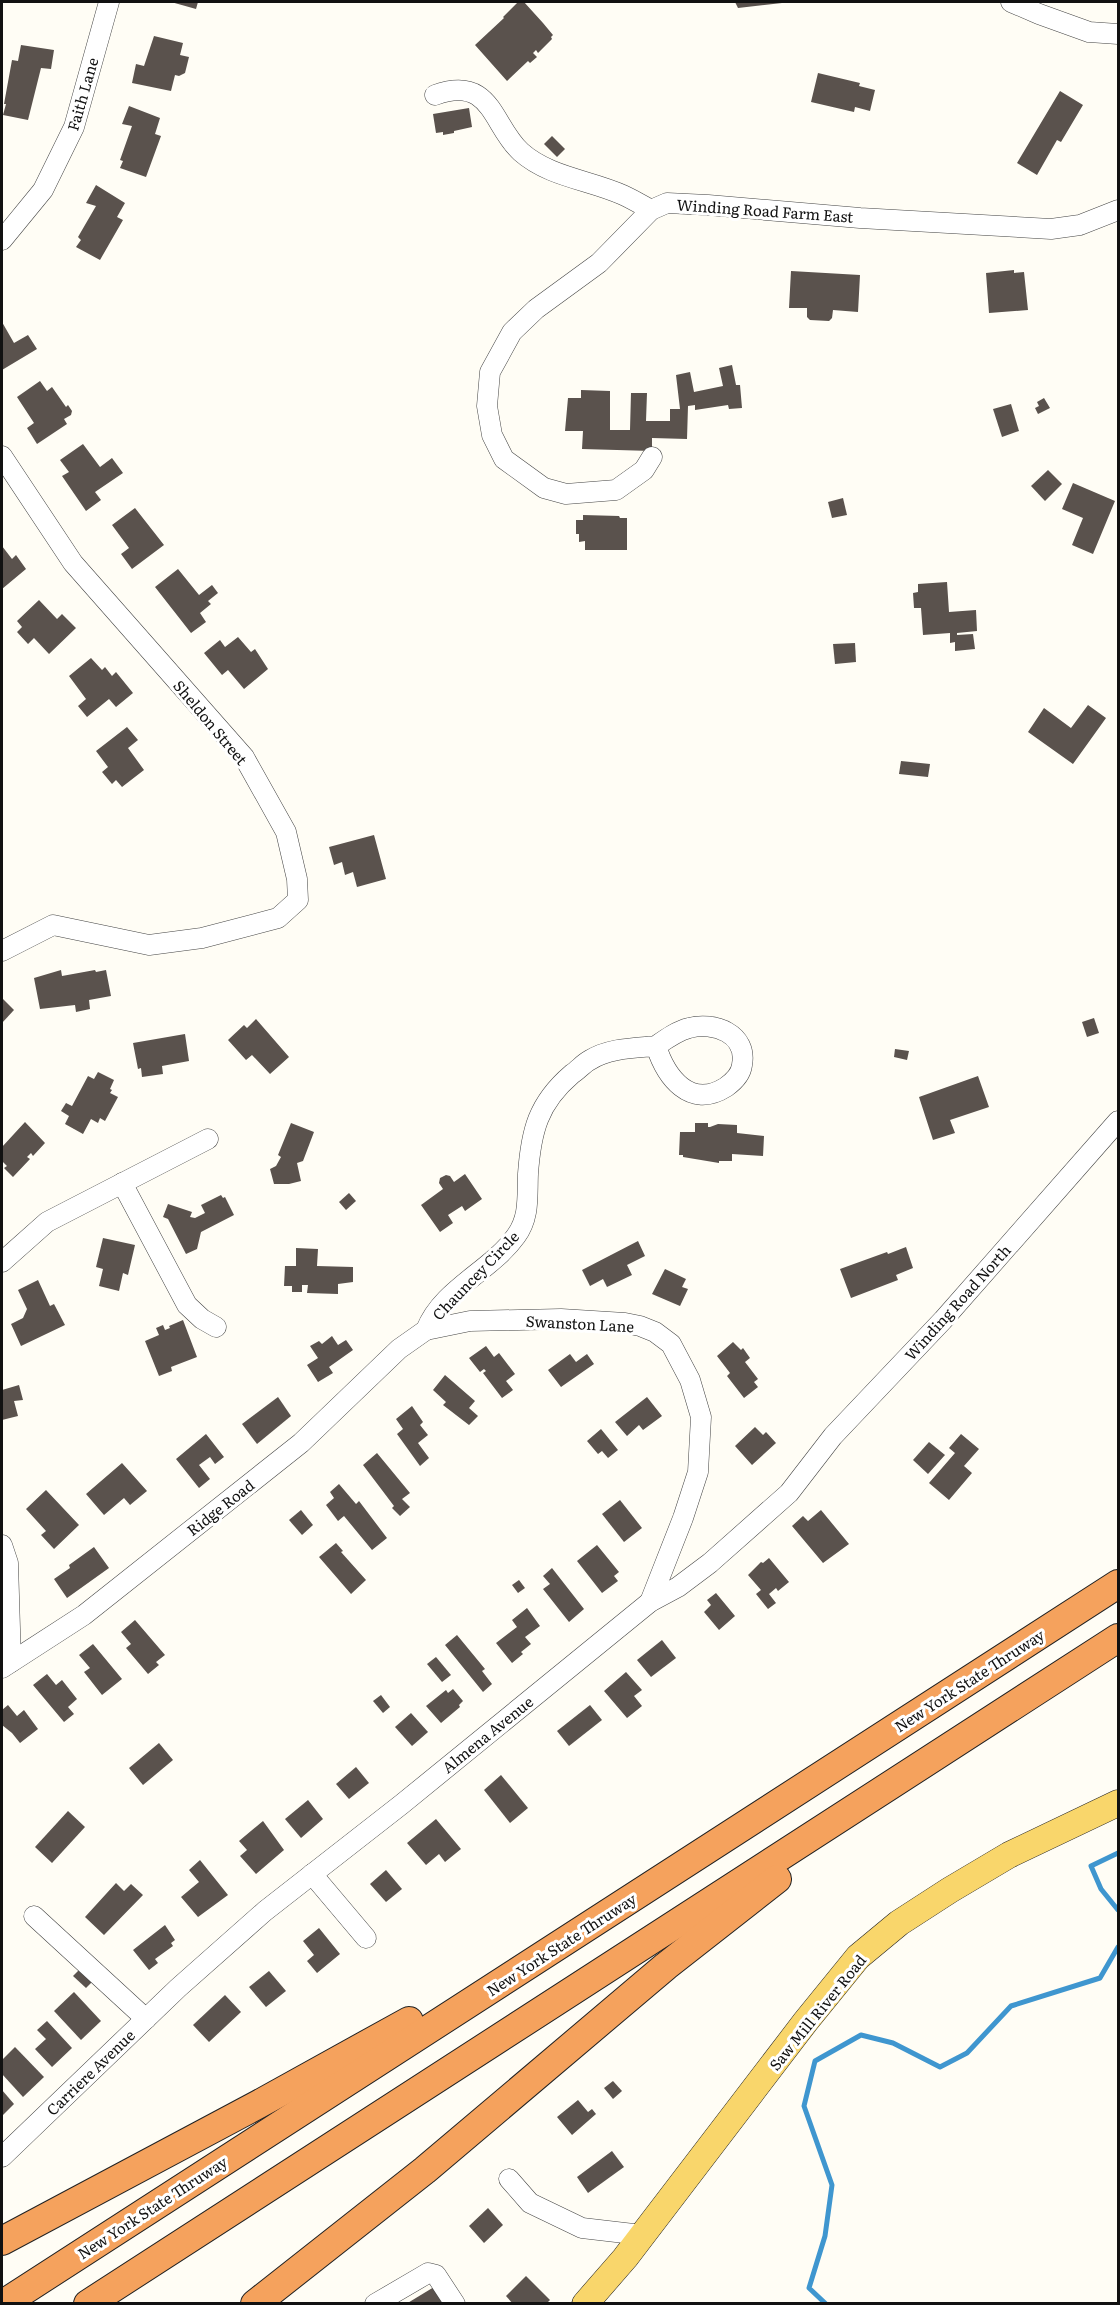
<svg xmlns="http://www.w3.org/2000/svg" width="1120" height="2305" viewBox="0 0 1120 2305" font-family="Literata,serif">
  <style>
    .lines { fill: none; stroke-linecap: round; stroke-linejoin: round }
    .stream { stroke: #3f96cf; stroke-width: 5 }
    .building { fill: #5a524d }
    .minor-casing { stroke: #444; stroke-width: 21 }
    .major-casing { stroke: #222; stroke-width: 27 }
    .highway-casing { stroke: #222; stroke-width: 30 }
    .minor { stroke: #fff; stroke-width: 20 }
    .major { stroke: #f9d66b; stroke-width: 26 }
    .highway { stroke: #f5a25d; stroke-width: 28 }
    .labels { text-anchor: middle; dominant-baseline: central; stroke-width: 6; stroke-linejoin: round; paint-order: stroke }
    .street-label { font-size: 15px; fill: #111; stroke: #fff }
  </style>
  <rect width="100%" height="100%" fill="#fffdf5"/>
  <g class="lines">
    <!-- stream -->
    <g class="stream">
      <polyline points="1118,1853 1091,1866 1101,1889 1118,1910"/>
      <polyline points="826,2304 809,2288 825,2236 832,2185 804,2106 815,2061 861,2035 893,2043 940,2067 967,2053 1011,2006 1100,1978 1118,1947"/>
    </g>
  </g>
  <!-- building -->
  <g class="building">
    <polygon points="171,2 198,2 196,9"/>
    <polygon points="518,2 524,2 543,23 553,35 551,37 552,39 538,53 536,50 533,53 537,57 530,63 528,61 507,81 475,45 504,18 503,17"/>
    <polygon points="735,2 781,2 782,3 738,8"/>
    <polygon points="154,36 183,43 180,55 189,57 185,73 179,76 175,75 171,91 132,83 136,64 144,66"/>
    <polygon points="21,45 54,50 51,69 41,68 28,120 3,115 6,104 4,104 12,60 18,61"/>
    <polygon points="818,73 860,83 859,86 875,90 870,111 855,107 854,112 811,102"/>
    <polygon points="1060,91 1083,105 1061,142 1057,140 1037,175 1017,163"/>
    <polygon points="129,106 160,118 155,134 161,136 146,177 120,168 123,161 120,160 132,126 122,124"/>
    <polygon points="469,108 472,127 454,131 454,133 443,135 443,132 436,133 433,114"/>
    <polygon points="552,136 565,149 557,157 544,144"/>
    <polygon points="96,185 125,203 117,217 123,220 100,260 76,247 81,240 78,237 96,206 86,203"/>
    <polygon points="1014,270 1014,273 1024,272 1028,310 989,313 986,273"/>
    <polygon points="791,271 860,275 858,312 833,310 832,318 829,321 810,320 807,317 807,308 789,308"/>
    <polygon points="2,322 14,343 28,335 37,349 2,370"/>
    <polygon points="732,365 736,385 740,385 742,408 729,409 728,405 695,410 695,405 688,406 687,439 652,438 652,451 582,449 583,431 565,431 568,398 581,398 581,390 610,391 610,430 630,430 631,393 647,393 646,421 670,421 670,409 680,409 676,375 690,372 694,392 723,386 719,368"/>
    <polygon points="40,381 47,391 52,387 66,407 68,405 72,411 71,415 64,419 67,424 37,444 27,428 34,423 17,397"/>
    <polygon points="1044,398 1050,408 1038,414 1035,408 1039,406 1037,402"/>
    <polygon points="1011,404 1019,431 1002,437 993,409"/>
    <polygon points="83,444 100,467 112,458 123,473 95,492 101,500 86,511 62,476 69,472 60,460"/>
    <polygon points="1048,470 1062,484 1045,501 1031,486"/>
    <polygon points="1073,483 1115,501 1093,554 1072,545 1083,518 1062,509"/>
    <polygon points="843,498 847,515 832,518 828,502"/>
    <polygon points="135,508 164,545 132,569 121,554 129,548 112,525"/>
    <polygon points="583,515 619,516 620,518 627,518 627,550 585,550 585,541 579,542 579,534 576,534 576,520 583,520"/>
    <polygon points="2,546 12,559 16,555 26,569 2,589"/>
    <polygon points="178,569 199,595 212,585 218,593 208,601 211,604 200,613 206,622 191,633 155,587"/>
    <polygon points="947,582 949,612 976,610 977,631 957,633 957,635 973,634 975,649 955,651 955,642 950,643 950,633 923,635 921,608 914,608 913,593 918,592 918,584"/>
    <polygon points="39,600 57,619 62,614 76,628 49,654 34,638 28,644 17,632 22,627 17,621"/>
    <polygon points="238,637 251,652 255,649 268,669 244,689 228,670 222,675 204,653 220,640 225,647"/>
    <polygon points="855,643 856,662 835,664 833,644"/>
    <polygon points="91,658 102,670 105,667 112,676 116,672 133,693 116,707 109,699 87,717 78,706 86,699 69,676"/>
    <polygon points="1088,705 1106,718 1073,764 1028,732 1044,708 1071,728"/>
    <polygon points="127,727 138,740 128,748 144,770 122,787 116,780 112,784 102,772 108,767 96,751"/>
    <polygon points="901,761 930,764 928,777 899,774"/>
    <polygon points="374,835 386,879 357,887 353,872 345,875 342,862 334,865 329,847"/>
    <polygon points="61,970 62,976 95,970 96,972 106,970 111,996 89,1000 90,1009 76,1012 75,1005 40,1009 34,978"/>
    <polygon points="2,998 14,1010 2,1023"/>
    <polygon points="1094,1018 1099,1033 1087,1037 1082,1022"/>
    <polygon points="256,1019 289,1057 270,1074 252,1055 246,1060 228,1040 244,1025 247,1028"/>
    <polygon points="185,1034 189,1061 162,1066 163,1074 142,1077 141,1068 138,1069 133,1043"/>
    <polygon points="895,1049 909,1051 907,1060 894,1057"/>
    <polygon points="98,1072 114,1080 110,1089 112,1090 110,1093 118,1097 105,1121 100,1118 98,1123 91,1119 83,1134 65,1124 69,1116 61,1111 66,1103 72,1106 88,1076 94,1079"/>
    <polygon points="978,1076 989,1107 950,1120 955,1133 933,1140 919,1097"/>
    <polygon points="25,1122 45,1143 33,1156 31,1153 27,1157 30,1159 13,1177 4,1168 7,1166 2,1161 2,1147"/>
    <polygon points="291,1123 314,1132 303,1161 297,1163 301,1181 289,1184 274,1184 270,1169 276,1166 281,1157 278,1155"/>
    <polygon points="695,1123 708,1123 708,1127 710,1127 718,1124 737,1125 737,1133 764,1136 763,1156 732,1154 732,1161 719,1161 719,1163 683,1157 683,1155 679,1155 680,1132 695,1132"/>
    <polygon points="465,1174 482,1199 465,1211 462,1206 448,1215 453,1223 440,1232 421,1205 443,1189 439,1183 440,1178 446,1175 450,1176 454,1182"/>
    <polygon points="349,1193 356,1201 346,1210 339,1202"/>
    <polygon points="221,1195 223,1198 225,1197 234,1215 201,1232 197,1249 186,1254 168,1219 163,1217 168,1204 192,1212 190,1217 195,1218 205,1213 201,1205"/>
    <polygon points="103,1238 135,1245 128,1275 123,1273 119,1291 99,1286 103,1269 96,1267"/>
    <polygon points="638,1241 645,1256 627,1265 632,1275 607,1287 603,1279 590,1286 582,1270"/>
    <polygon points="906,1247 913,1268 896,1275 898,1280 851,1298 840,1269 887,1252 888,1254"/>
    <polygon points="296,1248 318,1249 317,1266 353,1267 353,1282 338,1284 338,1294 307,1293 308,1285 302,1285 302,1292 292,1292 292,1286 284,1286 285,1266 296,1266"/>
    <polygon points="665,1269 686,1279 682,1287 688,1289 680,1306 652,1294"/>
    <polygon points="38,1280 50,1306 54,1304 65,1325 21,1346 11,1324 23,1318 27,1309 18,1290"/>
    <polygon points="183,1320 197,1357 171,1367 172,1371 159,1376 145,1341 159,1335 156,1328 163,1325 165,1330 170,1328 169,1326"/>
    <polygon points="332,1336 338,1345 346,1340 353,1350 329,1367 333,1373 318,1382 307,1365 318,1358 310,1346 319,1341 322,1344"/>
    <polygon points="733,1342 741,1350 743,1348 750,1358 745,1362 758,1379 754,1382 758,1387 744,1398 727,1376 730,1373 717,1356"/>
    <polygon points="486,1346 494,1357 499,1353 515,1374 506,1381 513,1390 502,1398 483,1373 486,1371 484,1369 480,1372 469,1358"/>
    <polygon points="570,1354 576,1362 587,1354 594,1364 561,1387 548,1370"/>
    <polygon points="445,1375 475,1401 469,1408 478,1416 469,1425 443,1405 446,1402 433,1390"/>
    <polygon points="19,1385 23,1400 14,1401 18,1416 2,1420 2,1390"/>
    <polygon points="278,1397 291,1416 257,1444 242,1424"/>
    <polygon points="647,1397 662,1416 643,1430 639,1425 627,1436 615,1422"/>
    <polygon points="412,1406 423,1422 420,1425 428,1435 418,1443 429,1458 420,1466 397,1434 403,1429 396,1419"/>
    <polygon points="755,1427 763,1435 766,1432 776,1443 752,1465 735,1446"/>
    <polygon points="601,1429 618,1450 608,1458 602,1451 598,1454 587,1441"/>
    <polygon points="206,1434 224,1457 215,1464 210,1457 199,1465 210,1479 199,1488 176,1459"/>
    <polygon points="961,1434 979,1449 964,1466 972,1473 949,1500 929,1483 955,1453 949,1448"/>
    <polygon points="929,1442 945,1455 928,1474 913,1460"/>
    <polygon points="377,1453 410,1493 402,1499 410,1507 400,1516 392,1508 394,1506 363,1465"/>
    <polygon points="122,1463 147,1491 130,1505 124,1498 104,1515 86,1494"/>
    <polygon points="339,1484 356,1504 359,1501 387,1538 372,1550 344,1516 338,1521 326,1505 334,1498 330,1492"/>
    <polygon points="46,1490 79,1525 54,1549 41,1535 46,1531 26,1509"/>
    <polygon points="620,1500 642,1528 624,1542 602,1514"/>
    <polygon points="301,1510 313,1525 302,1535 289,1520"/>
    <polygon points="821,1510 849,1544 823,1563 792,1526 803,1516 808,1521"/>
    <polygon points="336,1543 343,1551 341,1552 366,1580 351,1594 319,1557"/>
    <polygon points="597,1545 619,1572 614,1576 618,1581 602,1593 577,1561"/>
    <polygon points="94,1547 109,1568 67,1598 54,1579 70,1568 69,1565"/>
    <polygon points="769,1558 789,1582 778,1591 776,1588 769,1594 776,1603 768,1609 756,1594 761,1590 748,1575 761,1562 763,1563"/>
    <polygon points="552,1568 584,1609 569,1622 543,1589 550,1584 543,1576"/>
    <polygon points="519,1580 525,1588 518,1593 512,1585"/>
    <polygon points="716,1593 735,1616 719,1630 704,1612 711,1605 707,1600"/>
    <polygon points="527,1608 540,1626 525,1637 531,1644 521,1652 523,1654 512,1663 496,1643 517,1627 512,1620"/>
    <polygon points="135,1620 165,1655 156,1662 159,1665 148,1674 126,1648 131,1644 121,1632"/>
    <polygon points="457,1635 485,1669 482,1671 492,1684 483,1692 445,1645"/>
    <polygon points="662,1640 676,1658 651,1677 637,1660"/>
    <polygon points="93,1644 122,1679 102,1695 84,1672 90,1668 79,1655"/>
    <polygon points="436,1657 451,1675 442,1682 427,1664"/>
    <polygon points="626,1672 642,1690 634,1696 642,1706 627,1718 604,1691"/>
    <polygon points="47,1674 56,1685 62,1680 77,1699 68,1707 74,1714 64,1722 33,1685"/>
    <polygon points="453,1689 463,1701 459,1705 460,1707 441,1723 426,1706 446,1690 448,1693"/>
    <polygon points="381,1695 390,1707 383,1713 373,1701"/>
    <polygon points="8,1705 17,1716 24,1710 38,1729 20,1743 12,1733 2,1725 2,1710"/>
    <polygon points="590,1705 602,1720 569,1746 557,1731"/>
    <polygon points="411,1713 428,1732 412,1746 395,1727"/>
    <polygon points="159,1743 173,1760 143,1785 129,1768"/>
    <polygon points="356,1767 369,1783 349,1799 336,1784"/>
    <polygon points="501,1775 528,1808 510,1823 484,1790"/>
    <polygon points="308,1800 323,1819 301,1838 285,1819"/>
    <polygon points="68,1811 85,1827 52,1863 35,1847"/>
    <polygon points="436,1819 461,1849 445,1862 439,1854 426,1865 407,1843"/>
    <polygon points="263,1821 284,1850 256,1874 240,1856 247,1850 239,1841"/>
    <polygon points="200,1860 228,1895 198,1917 181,1897 199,1882 189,1870"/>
    <polygon points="386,1870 402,1889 386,1902 370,1884"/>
    <polygon points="116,1883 124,1891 131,1884 143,1895 104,1935 85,1917"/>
    <polygon points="165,1925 175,1940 171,1943 173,1946 155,1959 158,1963 149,1970 133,1950"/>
    <polygon points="319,1928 340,1954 317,1973 307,1961 314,1955 303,1941"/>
    <polygon points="83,1966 95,1979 86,1988 73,1976"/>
    <polygon points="269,1971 286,1991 266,2007 249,1987"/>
    <polygon points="74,1992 101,2021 81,2040 54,2011"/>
    <polygon points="225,1995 241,2012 209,2042 193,2025"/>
    <polygon points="47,2021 72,2048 52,2067 35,2049 46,2039 37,2030"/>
    <polygon points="15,2047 44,2077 23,2097 2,2074 2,2060"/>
    <polygon points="613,2081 622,2091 613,2099 604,2088"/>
    <polygon points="2,2090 14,2104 2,2116"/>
    <polygon points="578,2100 588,2112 592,2109 596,2114 572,2135 557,2117"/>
    <polygon points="612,2151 624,2167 588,2193 577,2177"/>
    <polygon points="488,2208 503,2225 484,2243 469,2226"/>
    <polygon points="526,2276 550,2300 546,2304 513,2304 506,2296"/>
    <polygon points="434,2287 444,2304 406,2304"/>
  </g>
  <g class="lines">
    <!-- minor casing -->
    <g class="minor-casing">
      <g id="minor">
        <polyline points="1011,2 1039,14 1089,32 1118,34"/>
        <path d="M435,95C492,74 492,126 521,152C549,177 590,180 623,195C632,199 642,205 651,210"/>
        <polyline points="2,240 43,190 74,127 109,2"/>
        <polyline points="2,456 73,563 244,757 286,832 297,879 298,900 278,918 202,938 149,945 53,925 2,951"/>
        <polyline points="652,457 644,470 616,490 566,494 544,488 504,459 492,435 487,406 490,372 512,332 536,309 599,263 651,210 667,203 708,205 860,218 1051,229 1080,225 1118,210"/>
        <polyline points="122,1183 187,1305 202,1319 216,1327"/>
        <polyline points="2,1262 47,1222 208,1139"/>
        <path d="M426,1330C442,1289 491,1271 516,1236C530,1217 527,1196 528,1174C531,1131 538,1103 572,1074C578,1070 584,1063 590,1060C609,1048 635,1048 656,1046C666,1077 690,1110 726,1087C733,1082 741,1074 742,1065C748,1034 714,1021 689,1028C677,1031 666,1039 656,1046"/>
        <polyline points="2,1545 8,1563 11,1662"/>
        <polyline points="2,1668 84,1615 301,1443 399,1349 426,1330 470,1321 561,1319 625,1323 640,1326 655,1332 671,1344 690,1380 701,1417 698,1472 683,1518 650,1602"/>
        <polyline points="312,1874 366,1938"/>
        <polyline points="34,1916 146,2019"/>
        <polyline points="2,2157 178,1988 265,1911 402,1804 650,1602 678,1587 710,1563 789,1493 833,1436 943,1320 1118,1121"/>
        <polyline points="509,2179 530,2203 582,2228 642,2235"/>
        <polyline points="375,2304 428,2273 436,2275 455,2304"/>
      </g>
    </g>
    <!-- major casing -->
    <g class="major-casing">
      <polyline id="major" points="585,2304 625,2258 806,2021 858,1957 899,1923 950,1890 1009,1855 1118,1803"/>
    </g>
    <!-- highway casing -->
    <g class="highway-casing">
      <g id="highway">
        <polyline points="2,2241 259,2104 409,2021"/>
        <polyline points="3,2304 1118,1584"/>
        <polyline points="88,2304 1118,1638"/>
        <polyline points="255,2304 425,2170 666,1966 777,1879"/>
      </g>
    </g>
    <!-- minor -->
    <use href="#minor" class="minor"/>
    <!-- major -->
    <use href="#major" class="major"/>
    <!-- highway -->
    <use href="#highway" class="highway"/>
  </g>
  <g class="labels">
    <!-- street labels -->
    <g class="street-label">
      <text transform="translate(82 94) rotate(-74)">Faith Lane</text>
      <text transform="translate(765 210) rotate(4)">Winding Road Farm East</text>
      <text transform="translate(211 722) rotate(50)">Sheldon Street</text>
      <text transform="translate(475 1275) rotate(-46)">Chauncey Circle</text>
      <text transform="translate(957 1302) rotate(-48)">Winding Road North</text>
      <text transform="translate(580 1323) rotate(3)">Swanston Lane</text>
      <text transform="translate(220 1507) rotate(-38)">Ridge Road</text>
      <text transform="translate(969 1680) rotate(-33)">New York State Thruway</text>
      <text transform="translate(487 1734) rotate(-39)">Almena Avenue</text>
      <text transform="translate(561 1944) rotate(-33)">New York State Thruway</text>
      <text transform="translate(817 2012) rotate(-51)">Saw Mill River Road</text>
      <text transform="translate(90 2072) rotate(-44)">Carriere Avenue</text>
      <text transform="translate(152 2207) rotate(-33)">New York State Thruway</text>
    </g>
  </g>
  <!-- border -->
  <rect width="1120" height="2305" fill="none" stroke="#111111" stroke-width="6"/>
</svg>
